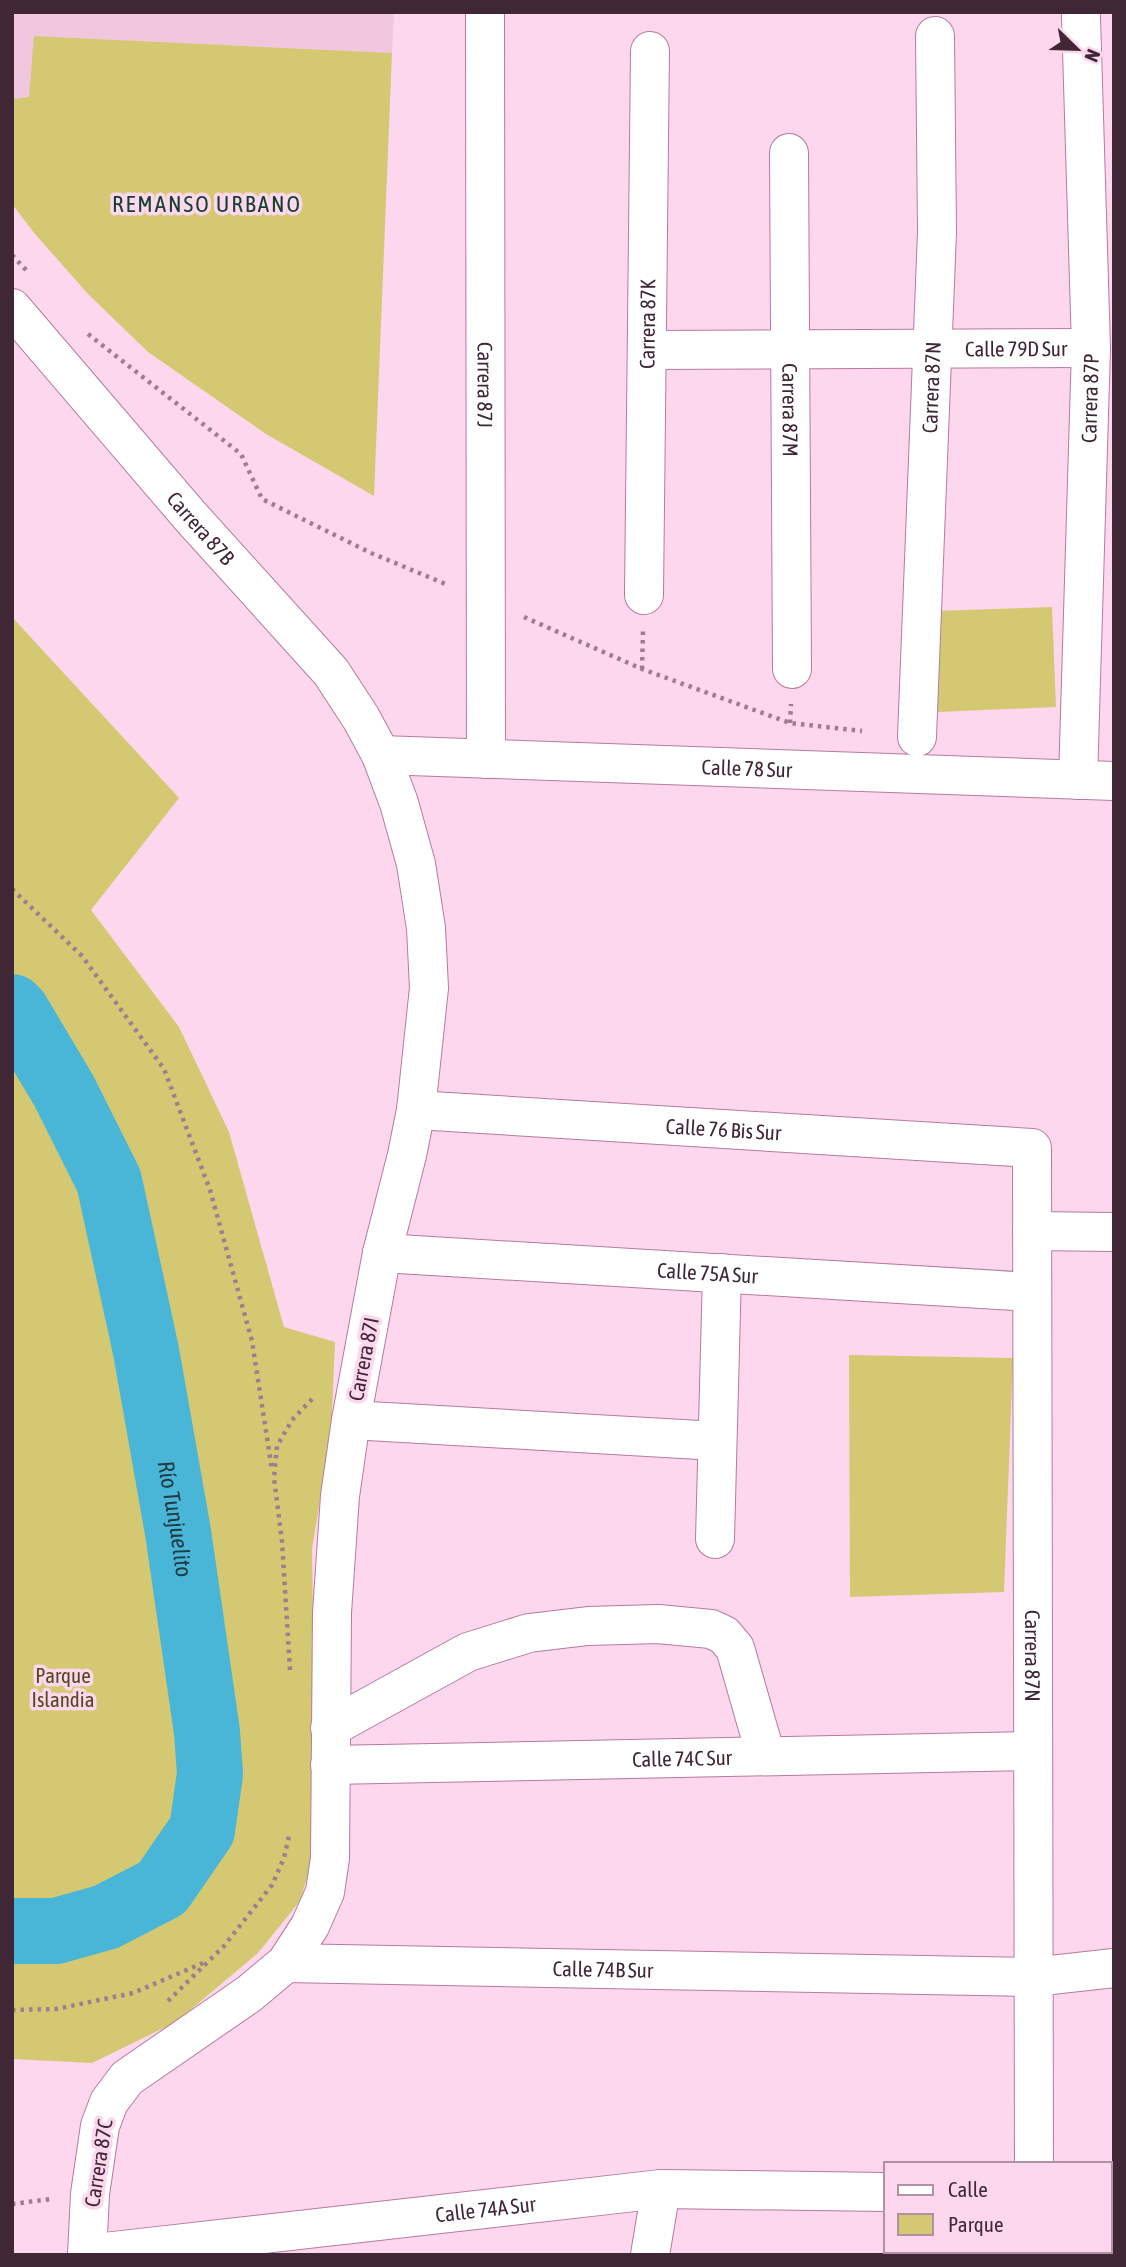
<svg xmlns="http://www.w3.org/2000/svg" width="1126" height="2267" viewBox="0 0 1126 2267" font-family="'Asap Condensed',sans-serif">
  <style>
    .built { fill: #f1c6df }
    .green { fill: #d4c972 }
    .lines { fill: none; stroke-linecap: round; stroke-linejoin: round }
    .river { stroke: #49b5d7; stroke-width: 66 }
    .minor-casing { stroke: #b57b9e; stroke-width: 40 }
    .tertiary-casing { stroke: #b57b9e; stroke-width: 40 }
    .path { stroke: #9d7e91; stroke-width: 4.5; stroke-dasharray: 3.5 5; stroke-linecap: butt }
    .minor { stroke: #fff; stroke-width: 38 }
    .tertiary { stroke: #fff; stroke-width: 38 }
    .labels { text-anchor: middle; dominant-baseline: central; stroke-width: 7; stroke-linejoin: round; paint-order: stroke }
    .street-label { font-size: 21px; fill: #3f2736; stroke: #fdd7ed }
    .park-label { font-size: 21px; fill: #4f4a1b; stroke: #fdd7ed }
    .neighbourhood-label { font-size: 23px; letter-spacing: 2px; fill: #14412e; stroke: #fdd7ed }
    .water-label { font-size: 23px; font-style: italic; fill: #223a42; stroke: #fdd7ed }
  </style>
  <rect width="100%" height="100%" fill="#fdd7ed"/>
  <!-- built -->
  <polygon class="built" points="12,12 394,12 392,53 35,36 29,97 12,99"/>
  <!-- green -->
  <g class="green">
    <polygon points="34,36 392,53 374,496 266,434 148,352 88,294 35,234 12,204 12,99 29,97"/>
    <polygon points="1052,607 1056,707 938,712 934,611"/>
    <polygon points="12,617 179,798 91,910 179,1027 229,1132 284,1327 335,1342 331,1434 312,1549 316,1848 300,1901 258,1953 176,2022 92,2063 12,2059"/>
    <polygon points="849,1355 1013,1358 1004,1592 850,1597"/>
  </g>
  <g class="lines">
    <!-- river -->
    <path class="river" id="s1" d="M12,1007L17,1012L64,1091L109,1181L146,1351L178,1532L207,1732L210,1774L202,1830L162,1888L106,1917L56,1931H12"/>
    <!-- minor casing -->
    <g class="minor-casing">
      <g id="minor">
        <path id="s2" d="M485,12L486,759"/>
        <path id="s3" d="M789,153L792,669"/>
        <path id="s4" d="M647,350L1091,348"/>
        <path id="s5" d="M644,595L650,51"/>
        <path id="s6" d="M917,737L937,232L935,36"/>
        <path id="s7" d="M1078,780L1091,348L1081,17"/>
        <path id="s8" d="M416,1110L1032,1148L1034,2164"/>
        <polyline points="1032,1231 1114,1232"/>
        <path id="s9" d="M382,1253L1032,1292"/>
        <polyline points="351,1420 717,1441"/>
        <polyline points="715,1539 722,1273"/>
        <polyline points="330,1728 468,1652 529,1633 588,1626 658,1624 711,1629 724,1635 735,1648 766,1756"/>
        <path id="s10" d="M330,1765L1033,1751"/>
        <path id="s11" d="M286,1963L1033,1977L1114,1968"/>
        <polyline points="1035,2251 1035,2255"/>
        <path id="s12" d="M87,2254L661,2189L886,2192"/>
        <polyline points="650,2255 661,2189"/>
      </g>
    </g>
    <!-- tertiary casing -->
    <g class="tertiary-casing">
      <g id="tertiary">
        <path id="s13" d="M12,308L190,516L331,672L361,718L381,755L399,803L416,864L426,928L429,988L416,1110L407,1155L382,1253L351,1420L340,1496L332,1613L330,1858L325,1892L310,1926L286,1963L249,1994L127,2078L109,2102L100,2126L90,2194L87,2255"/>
        <path id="s14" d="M381,755L1114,781"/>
      </g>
    </g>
    <!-- path -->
    <g class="path">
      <polyline points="12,255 28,272"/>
      <polyline points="88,334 241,454 262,499 371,553 448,585"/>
      <polyline points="524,617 642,669 790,723 862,731"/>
      <polyline points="642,669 643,631"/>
      <polyline points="790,723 791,704"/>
      <polyline points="12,889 82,956 164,1069 210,1190 252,1341 272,1470"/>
      <polyline points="290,1670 282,1541 274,1478 277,1446 292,1420 315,1396"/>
      <polyline points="168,2001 224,1946 272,1885 284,1858 290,1832"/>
      <polyline points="12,2010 56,2009 133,1993 203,1963"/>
      <polyline points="12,2204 51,2199"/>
    </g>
    <!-- minor -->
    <use href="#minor" class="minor"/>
    <!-- tertiary -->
    <use href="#tertiary" class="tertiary"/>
  </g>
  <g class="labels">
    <!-- street labels -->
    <g class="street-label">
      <text stroke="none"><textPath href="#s5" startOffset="271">Carrera 87K</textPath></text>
      <text stroke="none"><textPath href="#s4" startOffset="369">Calle 79D Sur</textPath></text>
      <text stroke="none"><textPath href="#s2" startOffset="373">Carrera 87J</textPath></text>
      <text stroke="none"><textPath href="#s6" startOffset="350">Carrera 87N</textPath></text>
      <text stroke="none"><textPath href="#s7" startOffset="382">Carrera 87P</textPath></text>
      <text stroke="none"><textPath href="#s3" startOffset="257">Carrera 87M</textPath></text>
      <text stroke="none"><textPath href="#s13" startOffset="290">Carrera 87B</textPath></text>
      <text stroke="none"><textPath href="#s14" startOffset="366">Calle 78 Sur</textPath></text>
      <text stroke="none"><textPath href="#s8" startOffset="308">Calle 76 Bis Sur</textPath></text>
      <text stroke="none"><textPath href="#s9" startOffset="326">Calle 75A Sur</textPath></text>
      <text transform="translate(363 1359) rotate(-79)">Carrera 87I</text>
      <text stroke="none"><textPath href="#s8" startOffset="1125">Carrera 87N</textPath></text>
      <text stroke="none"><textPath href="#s10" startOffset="352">Calle 74C Sur</textPath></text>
      <text stroke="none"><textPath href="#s11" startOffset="317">Calle 74B Sur</textPath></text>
      <text transform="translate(98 2163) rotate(-81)">Carrera 87C</text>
      <text stroke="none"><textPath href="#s12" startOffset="401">Calle 74A Sur</textPath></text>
    </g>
    <!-- park labels -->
    <g class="park-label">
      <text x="63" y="1675">Parque<tspan x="63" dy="24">Islandia</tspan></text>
    </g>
    <!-- neighbourhood labels -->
    <g class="neighbourhood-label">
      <text x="207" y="204">REMANSO URBANO</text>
    </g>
    <!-- water labels -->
    <g class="water-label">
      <text stroke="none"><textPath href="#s1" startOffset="544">Río Tunjuelito</textPath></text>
    </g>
  </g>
  <!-- border -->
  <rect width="1126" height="2267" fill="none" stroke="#3f2736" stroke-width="28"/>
  <!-- legend -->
  <rect x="884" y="2162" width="228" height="91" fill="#fdd7ed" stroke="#b191a4" stroke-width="2"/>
  <rect x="898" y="2185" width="35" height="10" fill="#ffffff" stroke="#b191a4" stroke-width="2"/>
  <text x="948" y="2197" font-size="21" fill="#3f2736">Calle</text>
  <rect x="898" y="2214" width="35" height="21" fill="#d4c972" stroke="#b191a4" stroke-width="2"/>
  <text x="948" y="2232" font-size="21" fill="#3f2736">Parque</text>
  <!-- north arrow -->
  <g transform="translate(1077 49) rotate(113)" stroke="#fdd7ed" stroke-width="5" paint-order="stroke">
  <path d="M0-5L12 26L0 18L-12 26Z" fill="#3f2736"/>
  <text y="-10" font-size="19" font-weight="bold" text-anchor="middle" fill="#3f2736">N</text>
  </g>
</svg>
